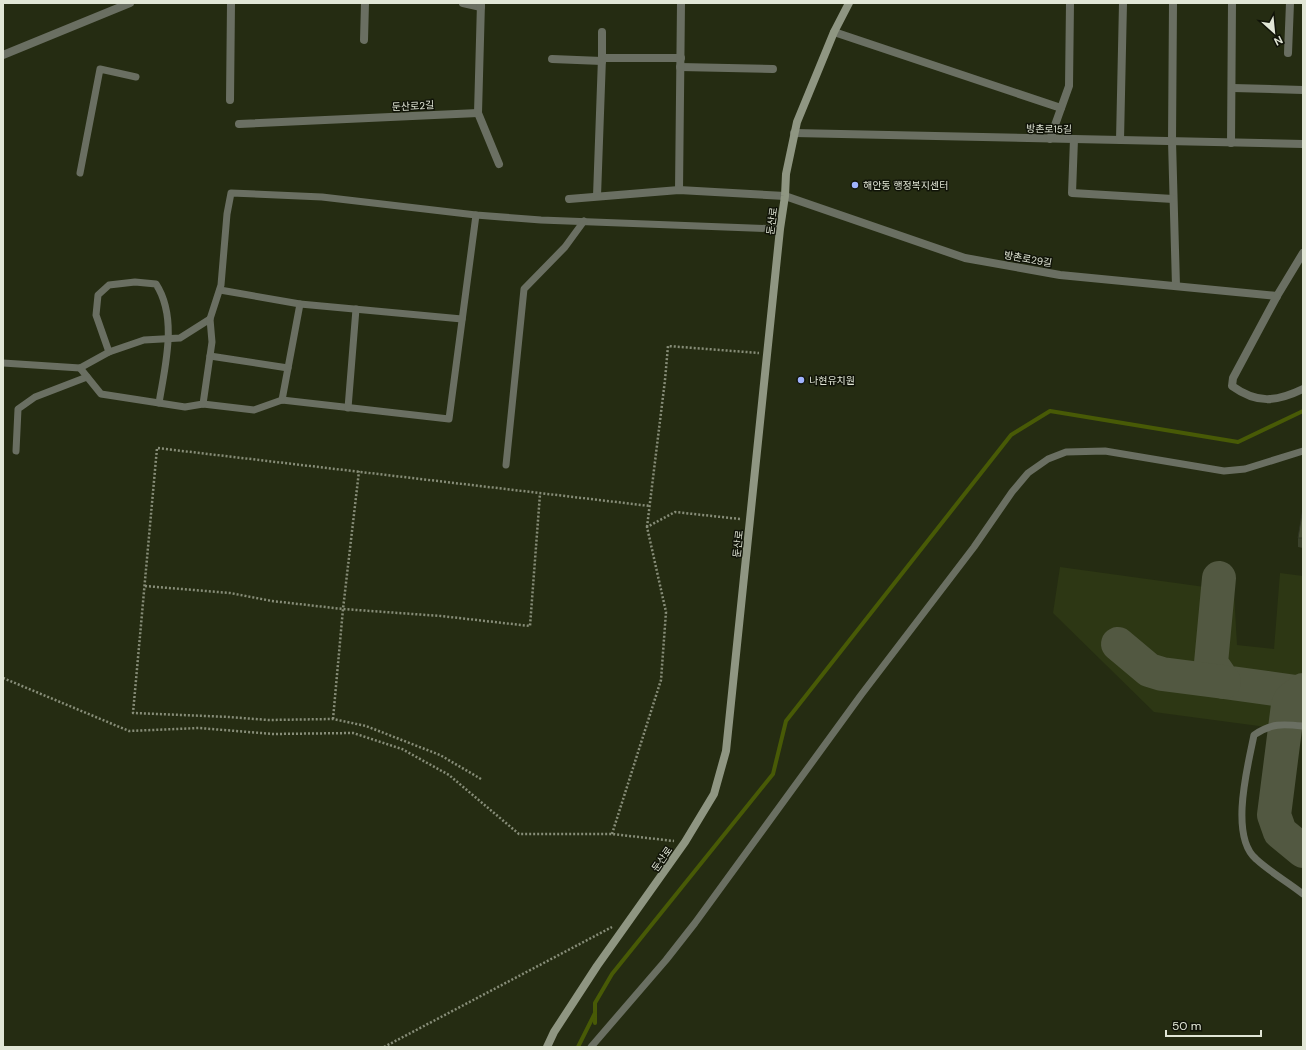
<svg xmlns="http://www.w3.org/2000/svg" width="1306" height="1050" viewBox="0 0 1306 1050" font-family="'DM Sans','Noto Sans KR',sans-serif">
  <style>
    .built { fill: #2d3714 }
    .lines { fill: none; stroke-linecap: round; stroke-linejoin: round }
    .stream { stroke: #485a06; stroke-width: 4 }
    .taxiway { stroke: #525841; stroke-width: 34 }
    .path { stroke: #878d78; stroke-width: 2.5; stroke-dasharray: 2 2; stroke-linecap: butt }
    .lane { stroke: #6a6f62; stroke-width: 7 }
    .street { stroke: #6a6f62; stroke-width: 8 }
    .secondary { stroke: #8f9682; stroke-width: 8 }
    .wall { fill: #3b422b }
    .building { fill: #454d32; stroke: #303623 }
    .poi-dot { fill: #a0b3fd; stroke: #101308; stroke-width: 1.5 }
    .labels { text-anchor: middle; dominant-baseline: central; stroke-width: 3; stroke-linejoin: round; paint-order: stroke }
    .street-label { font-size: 10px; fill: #e1e6d6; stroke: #101308 }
    .poi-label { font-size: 10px; fill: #e1e6d6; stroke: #101308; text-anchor: start }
  </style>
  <rect width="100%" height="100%" fill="#252c12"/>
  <!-- built -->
  <polygon class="built" points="1060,567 1234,591 1237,645 1274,649 1280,573 1303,576 1303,732 1154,712 1053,613"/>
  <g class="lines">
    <!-- stream -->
    <g class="stream">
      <polyline points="595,1023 595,1003 612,974 773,774 786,721 1011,435 1050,411 1238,442 1303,411"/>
      <polyline points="578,1047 595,1013"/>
    </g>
    <!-- taxiway -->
    <g class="taxiway">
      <polyline points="1219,578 1211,663 1224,682 1303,693"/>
      <polyline points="1118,644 1149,670 1162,674 1224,682"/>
      <polyline points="1303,690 1291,699 1288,705 1274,815 1280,832 1303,851"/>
    </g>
    <!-- path -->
    <g class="path">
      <polyline points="647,527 665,380 668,346 759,353"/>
      <polyline points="145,586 230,593 272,601 343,609 441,616 530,626 540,494"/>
      <polyline points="3,678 129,731 199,728 273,734 353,733 402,749 449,775 519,834 612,834 674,841"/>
      <polyline points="333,719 343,609 359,471"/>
      <polyline points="481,779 440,755 366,726 333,719 268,720 229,717 133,713 157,448 650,506"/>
      <polyline points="612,834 661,680 666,612 647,527 675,512 740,519"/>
      <polyline points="384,1047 612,927"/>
    </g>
    <!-- lane -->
    <g class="lane">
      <polyline points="80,173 100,69 136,77"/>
      <polyline points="220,290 300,304 282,400"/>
      <polyline points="300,304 462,319"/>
      <path d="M109,352L96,315L98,295L109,285L135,282L156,284C178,318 165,366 159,403"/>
      <polyline points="210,356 288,368"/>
      <polyline points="3,363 80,368 109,352 144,340 180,338 210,319 221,285 227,214 231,193 322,197 476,215 541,220 780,229"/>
      <polyline points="80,368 101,394 185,407 203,404 254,410 282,400 449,419 476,215"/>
      <polyline points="203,404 212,342 210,319"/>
      <polyline points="348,408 356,309"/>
      <polyline points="16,451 18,409 35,397 87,377"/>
      <polyline points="506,465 524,289 565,247 584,221"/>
      <path d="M1303,726C1283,724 1271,723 1254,735C1248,765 1229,836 1256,859C1270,872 1288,882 1303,894"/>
      <polyline points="591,1047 666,960 695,923 861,695 974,547 1012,492 1028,473 1048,459 1066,452 1105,451 1224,471 1245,469 1303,451"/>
    </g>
    <!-- street -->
    <g class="street">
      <polyline points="463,3 481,7"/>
      <polyline points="481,3 478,113 499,164"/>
      <polyline points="1173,3 1172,141 1176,286"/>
      <polyline points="602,32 602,58 681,58"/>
      <polyline points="834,32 1061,108"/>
      <polyline points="364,40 365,3"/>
      <polyline points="1288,53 1290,3"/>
      <polyline points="3,55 130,3"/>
      <polyline points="552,59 602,61"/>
      <polyline points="680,67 773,69"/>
      <polyline points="1233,88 1303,90"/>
      <polyline points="230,100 231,3"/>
      <polyline points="239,124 478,113"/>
      <polyline points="794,133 1303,144"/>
      <polyline points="1050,139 1069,86 1070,3"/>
      <polyline points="1074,139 1072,193 1173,199"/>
      <polyline points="1120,140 1123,3"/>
      <polyline points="1231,143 1232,3"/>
      <polyline points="679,190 681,3"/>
      <polyline points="597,196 602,58"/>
      <polyline points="569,199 679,190 785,196 965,258 1060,275 1277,296"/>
      <path d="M1303,253L1277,296L1233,378L1232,386C1257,404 1276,402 1303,389"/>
    </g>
    <!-- secondary -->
    <polyline class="secondary" points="547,1047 554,1032 597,966 685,842 714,794 726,751 780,229 785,196 786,174 797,122 834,32 849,3"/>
  </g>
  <!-- wall -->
  <polygon class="wall" points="1303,508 1303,548 1298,547 1298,538"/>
  <!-- building -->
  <polygon class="building" points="1303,508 1303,538 1298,538"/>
  <!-- markers -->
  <g class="poi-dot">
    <circle cx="855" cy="185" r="4"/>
    <circle cx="801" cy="380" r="4"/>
  </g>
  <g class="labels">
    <!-- street labels -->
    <g class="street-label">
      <text transform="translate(413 106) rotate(-3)">둔산로2길</text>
      <text transform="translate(1049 129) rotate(1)">방촌로15길</text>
      <text transform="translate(772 221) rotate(-82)">둔산로</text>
      <text transform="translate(1028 259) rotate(10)">방촌로29길</text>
      <text transform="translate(738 544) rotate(-84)">둔산로</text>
      <text transform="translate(662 859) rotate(-55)">둔산로</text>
    </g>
    <!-- poi labels -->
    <g class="poi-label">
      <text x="863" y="185">해안동 행정복지센터</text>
      <text x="809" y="380">나현유치원</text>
    </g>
  </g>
  <!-- border -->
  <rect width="1306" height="1050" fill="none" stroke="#e1e6d6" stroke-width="8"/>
  <!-- north arrow -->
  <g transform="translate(1274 32) rotate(153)" stroke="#101308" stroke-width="3" paint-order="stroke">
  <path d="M0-3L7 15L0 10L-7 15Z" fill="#e1e6d6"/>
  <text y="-6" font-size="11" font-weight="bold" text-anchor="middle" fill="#e1e6d6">N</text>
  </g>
  <!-- scale -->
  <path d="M1166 1030v6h95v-6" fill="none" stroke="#e1e6d6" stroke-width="2"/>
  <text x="1172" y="1030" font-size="12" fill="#e1e6d6" stroke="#101308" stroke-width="3" paint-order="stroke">50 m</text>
</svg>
